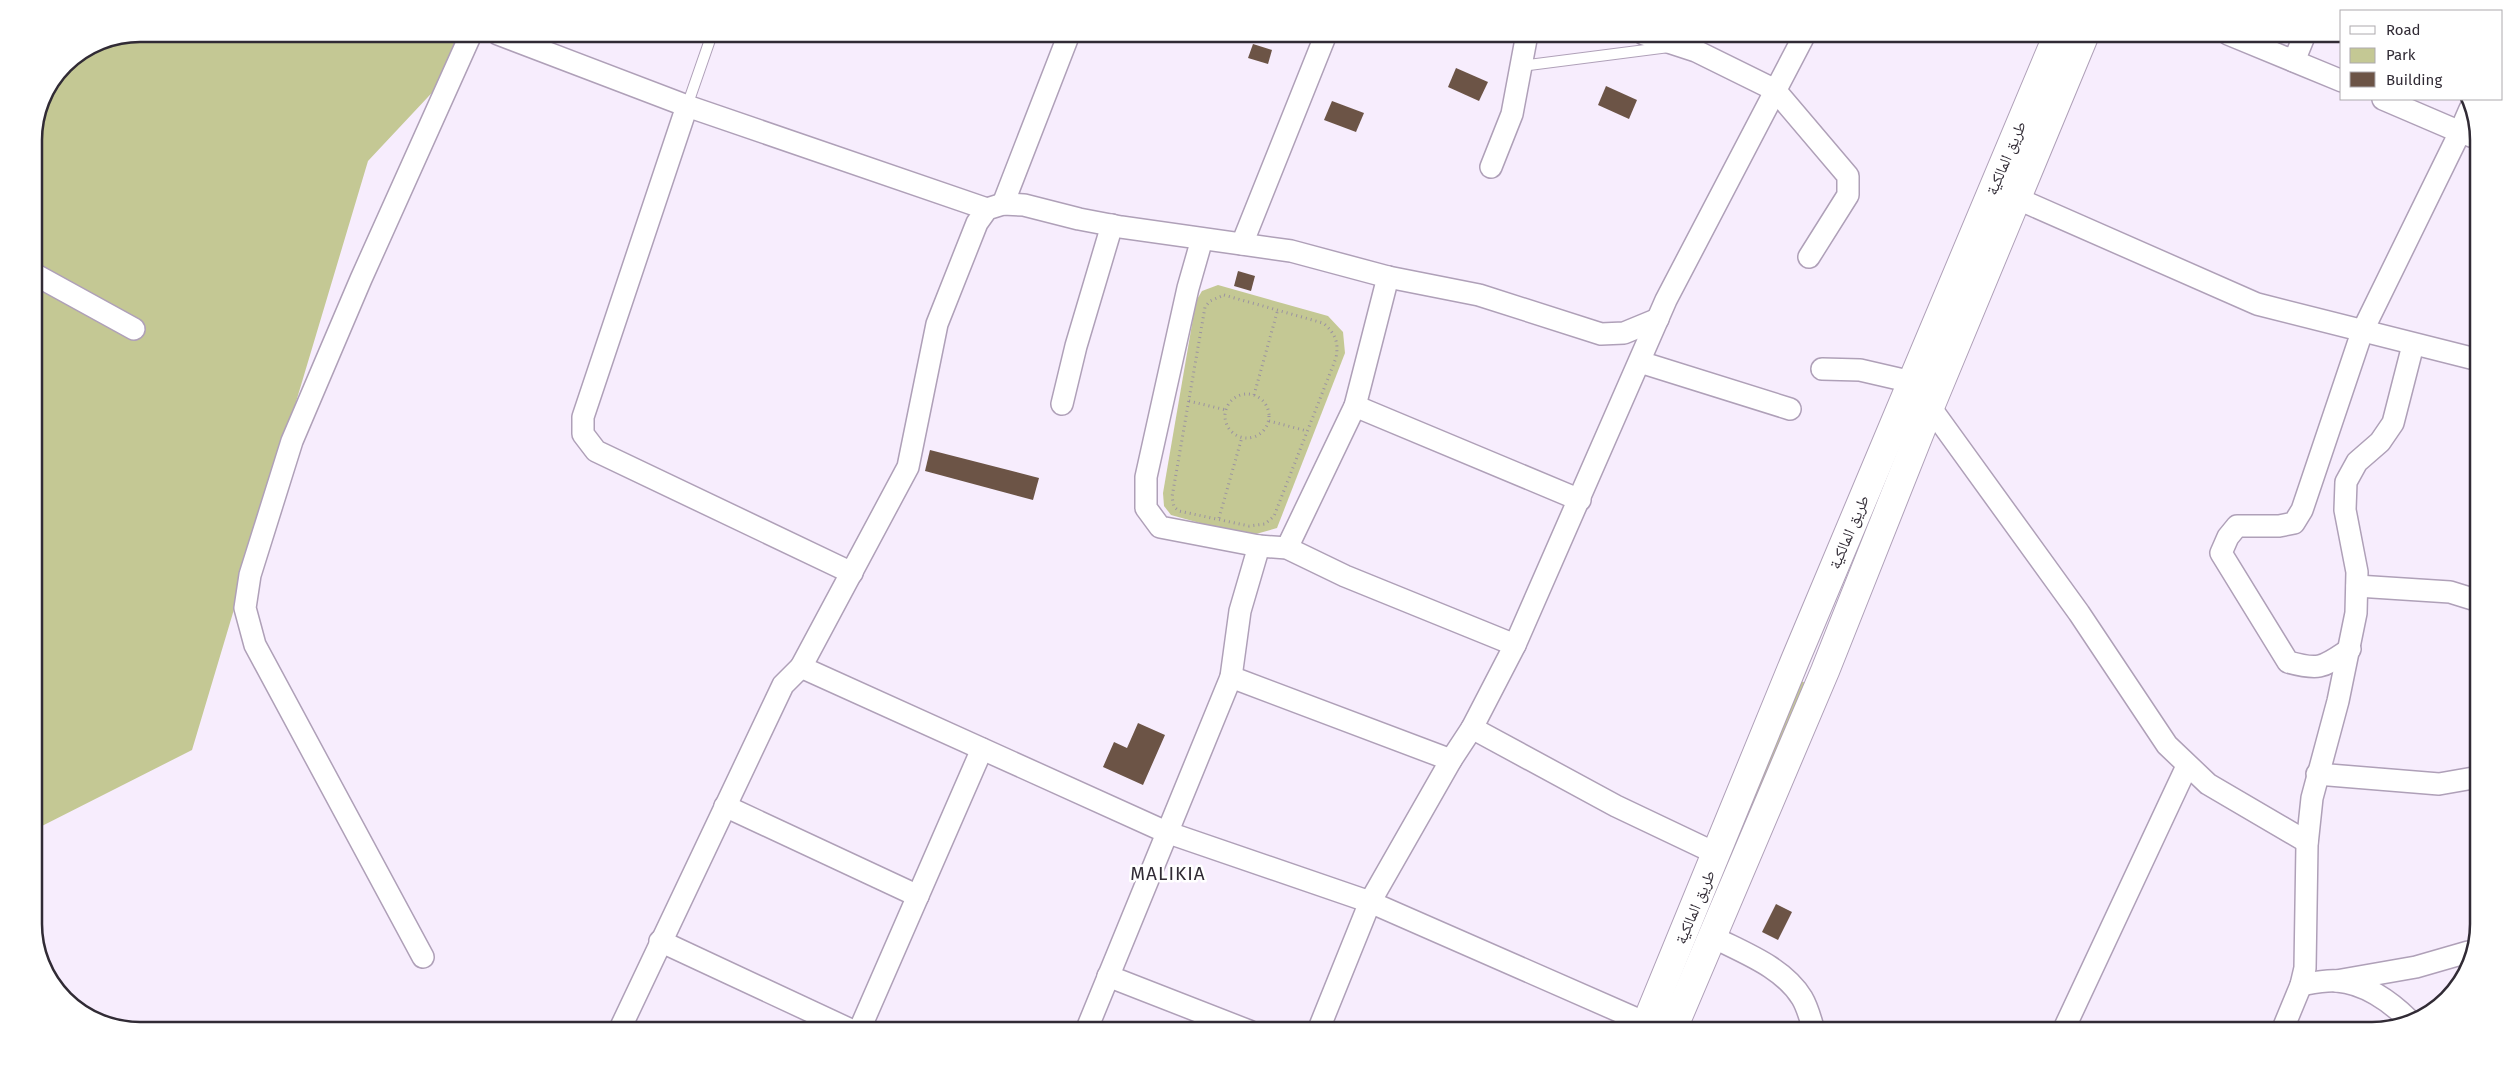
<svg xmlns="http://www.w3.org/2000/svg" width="2513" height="1065" viewBox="0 0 2513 1065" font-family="'Fira Sans','Noto Naskh Arabic',sans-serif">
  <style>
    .green { fill: #c4c894 }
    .building { fill: #6c5446 }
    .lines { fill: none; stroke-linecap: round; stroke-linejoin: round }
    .service-casing { stroke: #afa0b8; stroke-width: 12 }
    .minor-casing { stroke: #afa0b8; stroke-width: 24 }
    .secondary-casing { stroke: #afa0b8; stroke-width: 30 }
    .path { stroke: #9b93a0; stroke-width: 3; stroke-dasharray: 1 4; stroke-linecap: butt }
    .service { stroke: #fff; stroke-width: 10 }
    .minor { stroke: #fff; stroke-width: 21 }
    .secondary { stroke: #fff; stroke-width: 28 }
    .labels { text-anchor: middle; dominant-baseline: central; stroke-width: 5; stroke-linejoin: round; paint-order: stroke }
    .street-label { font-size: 16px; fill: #312b35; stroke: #fff }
    .quarter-label { font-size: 19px; letter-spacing: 1px; fill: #312b35; stroke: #fff }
    .rim { fill: none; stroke: #312b35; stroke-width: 2.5 }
  </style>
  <rect width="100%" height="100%" fill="#f7edfd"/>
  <!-- green -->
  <g class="green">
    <polygon points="141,34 487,34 368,161 192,750 34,830 34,134 42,99 65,65 100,42"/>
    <polygon points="1218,285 1328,316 1343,332 1345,353 1277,528 1256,534 1236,533 1171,515 1164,506 1163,493 1196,301 1202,291"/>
    <polygon points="1798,680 1806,683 1663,1031 1653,1031"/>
  </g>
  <!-- building -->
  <g class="building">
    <polygon points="1253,44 1272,50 1268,64 1248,58"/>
    <polygon points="1456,68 1488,82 1479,101 1448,87"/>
    <polygon points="1606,86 1637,100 1629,119 1598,105"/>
    <polygon points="1332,101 1364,113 1356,132 1324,120"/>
    <polygon points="1238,271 1255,276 1251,291 1234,286"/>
    <polygon points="930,450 1039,478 1033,500 925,471"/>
    <polygon points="1138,723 1165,735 1143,785 1103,767 1114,742 1127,748"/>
    <polygon points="1776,904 1792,912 1778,940 1762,932"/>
  </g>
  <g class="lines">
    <!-- service casing -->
    <g class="service-casing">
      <g id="service">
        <polyline points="1521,66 1669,47"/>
        <polyline points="687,106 712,34"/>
      </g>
    </g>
    <!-- minor casing -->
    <g class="minor-casing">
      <g id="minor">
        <polyline points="498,34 687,106 987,209"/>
        <polyline points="1644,34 1696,51 1775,90 1848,176 1848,195 1809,257"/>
        <polyline points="2228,34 2342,81"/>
        <polyline points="2294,61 2305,34"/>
        <polyline points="687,106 583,417 583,434 596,451 852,573"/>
        <polyline points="2470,109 2460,132 2479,139"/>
        <polyline points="1491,167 1512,114 1527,34"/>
        <polyline points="2016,198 2257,304 2479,360"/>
        <polyline points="1003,204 1069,34"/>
        <polyline points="1202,239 1188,288 1146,477 1146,508 1160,527 1259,546 1287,548 1345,576 1515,645"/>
        <polyline points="1242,244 1326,34"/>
        <polyline points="34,274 134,329"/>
        <polyline points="1640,362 1790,409"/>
        <polyline points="1822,369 1860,370 1912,382"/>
        <polyline points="1062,404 1076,346 1112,225"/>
        <polyline points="1355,406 1580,500"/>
        <polyline points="1930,407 2079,613 2167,745 2208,784 2307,842"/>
        <polyline points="1287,548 1355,406 1388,277"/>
        <polyline points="2357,586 2450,592 2479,601"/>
        <path d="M2350,649C2323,667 2321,671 2288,662L2221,553L2228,537L2237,526H2279L2294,523L2302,510L2362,332L2460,132L2383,99"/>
        <polyline points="1231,677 1451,760"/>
        <polyline points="1472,728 1616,806 1717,854"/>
        <polyline points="2317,774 2439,784 2479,777"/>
        <polyline points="725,806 918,896"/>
        <path d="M1713,937C1744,953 1783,967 1802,998C1808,1008 1811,1021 1814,1031"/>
        <polyline points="660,941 853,1031"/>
        <polyline points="423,957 255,645 245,608 250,575 292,441 361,279 471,34"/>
        <polyline points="1108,976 1249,1031"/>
        <polyline points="2336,981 2416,967 2468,952"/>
        <path d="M2301,985C2312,983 2326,980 2337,981C2364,983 2390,1001 2409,1020"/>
        <polyline points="1646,1023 1370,902 1166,832 801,667 908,467 937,324 977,223 987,209 1003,204 1024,205 1079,219 1121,227 1291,251 1388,277 1479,295 1601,334 1624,333 1658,319"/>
        <polyline points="619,1031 783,685 801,667"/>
        <polyline points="859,1031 982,749"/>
        <polyline points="1086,1031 1231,677 1240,611 1259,546"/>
        <polyline points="1318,1031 1370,902 1451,760 1472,728 1515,645 1666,300 1805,34"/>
        <polyline points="2063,1031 2187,766"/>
        <polyline points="2282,1031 2301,985 2305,968 2307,845 2312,798 2338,701 2356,613 2357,572 2345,510 2346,482 2357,462 2380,442 2393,423 2413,345"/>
      </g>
    </g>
    <!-- secondary casing -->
    <g class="secondary-casing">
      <g id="secondary">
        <polyline points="1643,1031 1796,658 2058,34"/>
        <polyline points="1672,1031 1825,671 1930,407 2085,34"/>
      </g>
    </g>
    <!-- path -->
    <g class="path">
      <path d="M1224,295L1323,323C1335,333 1339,342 1336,358L1274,516L1265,524L1249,526L1179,511L1174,507L1172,497L1205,307L1210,301Z"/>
      <circle cx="1247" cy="416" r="22"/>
      <polyline points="1254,395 1278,309"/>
      <polyline points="1189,401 1226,410"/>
      <polyline points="1269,421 1307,431"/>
      <polyline points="1219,518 1242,437"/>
    </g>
    <!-- service -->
    <use href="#service" class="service"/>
    <!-- minor -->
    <use href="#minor" class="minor"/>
    <!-- secondary -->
    <use href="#secondary" class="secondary"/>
  </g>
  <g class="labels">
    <!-- street labels -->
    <g class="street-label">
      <text transform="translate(2006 158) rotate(-67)">طريق المالكية</text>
      <text transform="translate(1849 532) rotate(-67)">طريق المالكية</text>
      <text transform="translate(1695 907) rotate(-67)">طريق المالكية</text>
    </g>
    <!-- quarter labels -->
    <g class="quarter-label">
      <text x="1168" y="873">MALIKIA</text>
    </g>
  </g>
  <!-- crop -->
  <path d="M0 0H2513V1065H0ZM140 42H2372A98 98 0 0 1 2470 140V924A98 98 0 0 1 2372 1022H140A98 98 0 0 1 42 924V140A98 98 0 0 1 140 42Z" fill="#fff" fill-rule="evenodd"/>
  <path class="rim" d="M140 42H2372A98 98 0 0 1 2470 140V924A98 98 0 0 1 2372 1022H140A98 98 0 0 1 42 924V140A98 98 0 0 1 140 42Z"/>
  <!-- legend -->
  <rect x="2340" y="10" width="162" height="90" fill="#ffffff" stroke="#adaaae"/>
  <rect x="2350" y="26" width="25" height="8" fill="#ffffff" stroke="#adaaae"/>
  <text x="2386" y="35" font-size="15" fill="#312b35">Road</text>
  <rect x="2350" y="48" width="25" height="15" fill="#c4c894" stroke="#adaaae"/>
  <text x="2386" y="60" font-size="15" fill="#312b35">Park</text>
  <rect x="2350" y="72" width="25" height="15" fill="#6c5446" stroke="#adaaae"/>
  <text x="2386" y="85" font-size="15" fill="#312b35">Building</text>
</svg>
